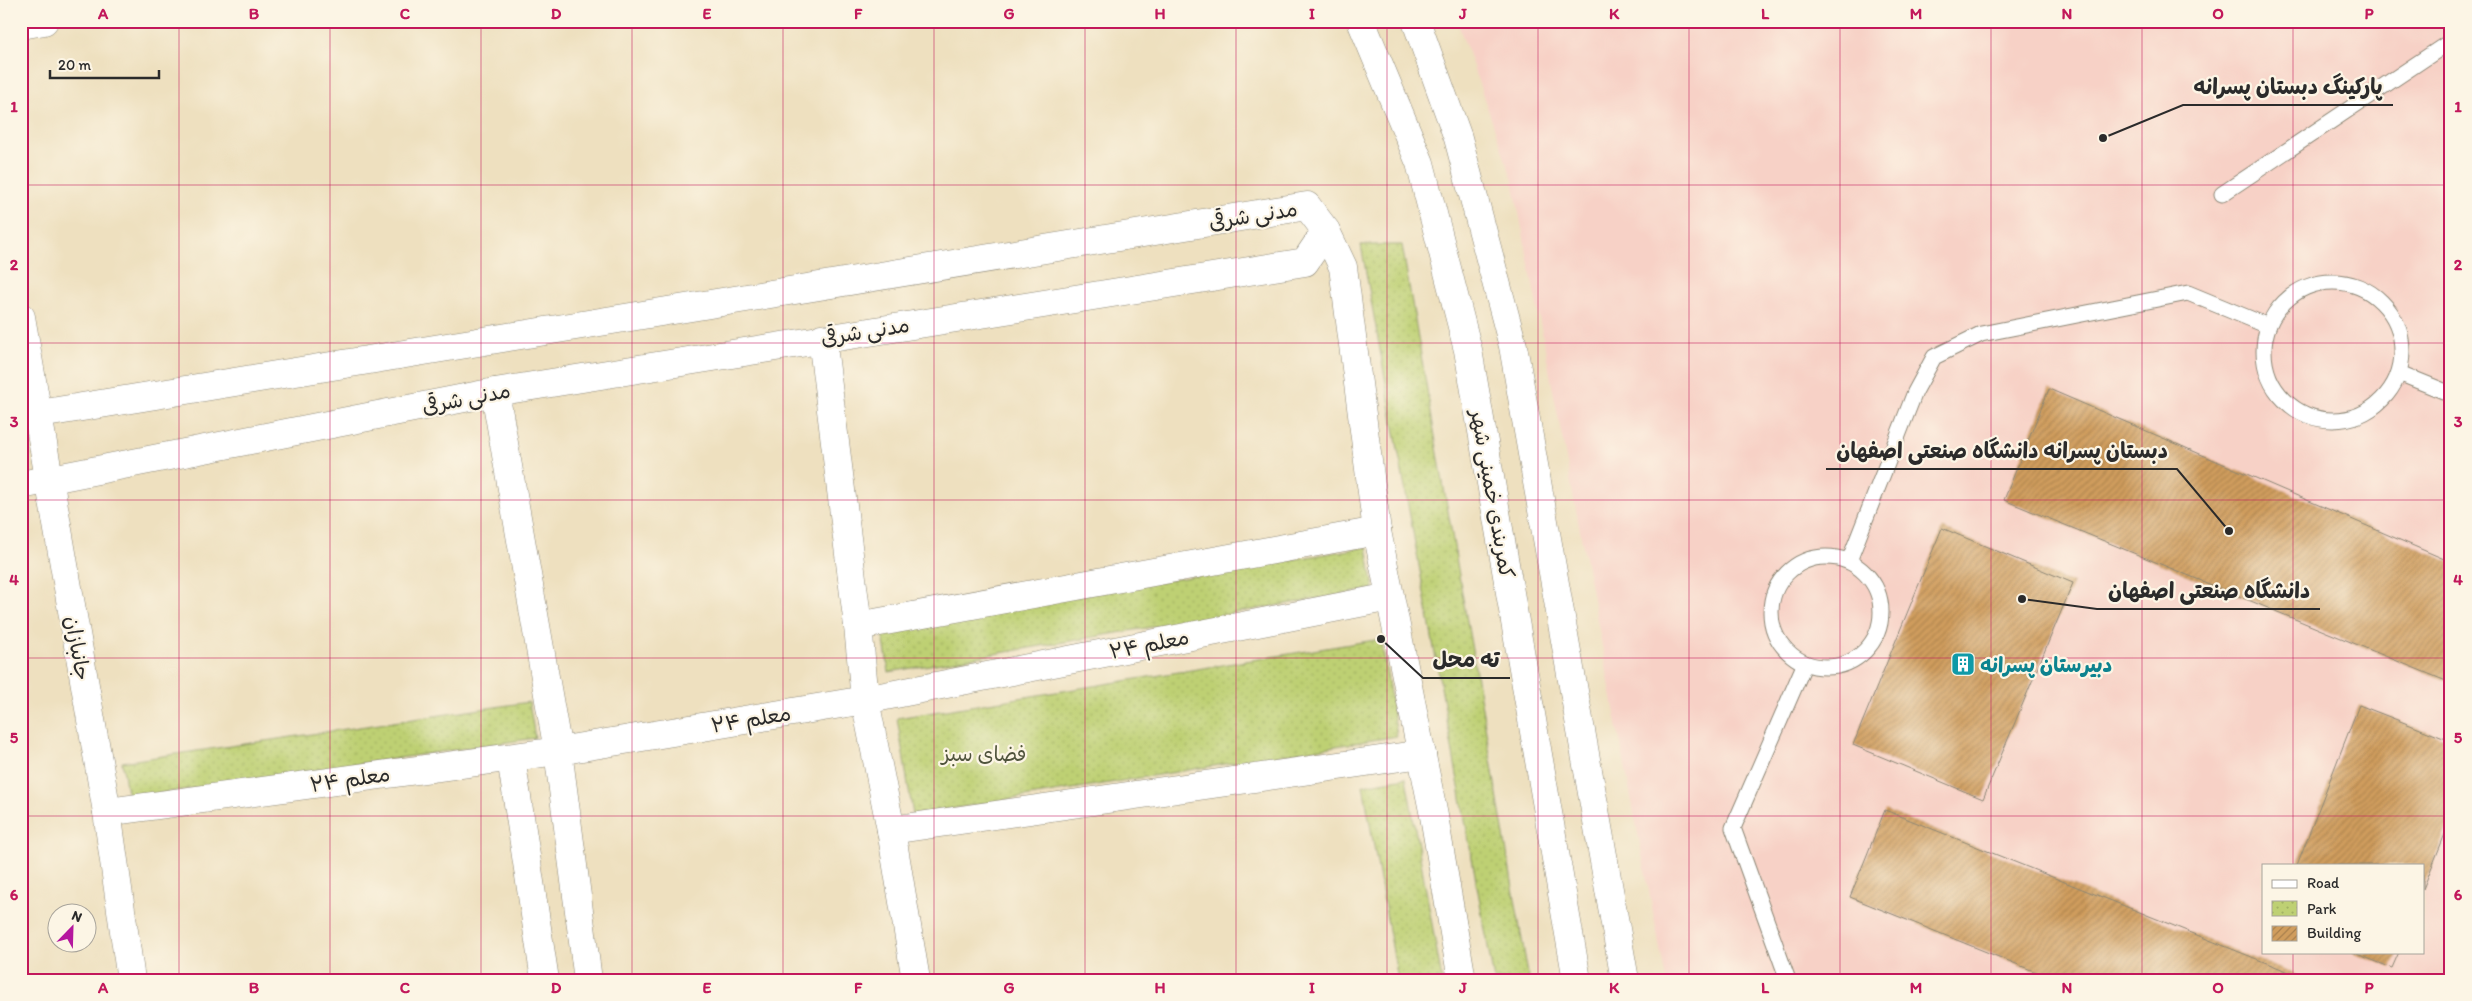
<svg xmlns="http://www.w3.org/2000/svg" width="2472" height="1001" viewBox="0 0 2472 1001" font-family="Itim,'Playpen Sans Arabic',sans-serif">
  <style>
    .built { fill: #f7d1c6; fill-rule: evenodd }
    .park { fill: url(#park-dots); stroke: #747e4f }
    .building { fill: url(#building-hatch) }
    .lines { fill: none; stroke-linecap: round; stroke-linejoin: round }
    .service-casing { stroke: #8c8675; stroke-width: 17 }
    .minor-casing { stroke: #8c8675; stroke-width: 29 }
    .tertiary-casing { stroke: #8c8675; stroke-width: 29 }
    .trunk-casing { stroke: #8c8675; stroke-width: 29 }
    .service { stroke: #fff; stroke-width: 15 }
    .minor { stroke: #fff; stroke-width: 28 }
    .tertiary { stroke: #fff; stroke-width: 28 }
    .trunk { stroke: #fff; stroke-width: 28 }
    .grid { fill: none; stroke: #c2185b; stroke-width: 1; stroke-opacity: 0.55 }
    .labels { text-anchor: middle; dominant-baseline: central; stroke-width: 4.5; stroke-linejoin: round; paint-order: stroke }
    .street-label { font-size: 21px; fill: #2b2b2b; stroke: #fcf5e5 }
    .culture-label { font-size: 21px; font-weight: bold; fill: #0d838f; stroke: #fcf5e5; text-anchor: start }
    .park-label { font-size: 21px; fill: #50543d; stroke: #fcf5e5 }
    .leader { fill: none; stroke: #2b2b2b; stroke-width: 2 }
    .callout-dot { fill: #2b2b2b; stroke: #fcf5e5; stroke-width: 2 }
    .callout-label { font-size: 22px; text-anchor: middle; font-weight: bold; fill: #2b2b2b; stroke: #fcf5e5; stroke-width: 4.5; stroke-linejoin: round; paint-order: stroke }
    .neatline { fill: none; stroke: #c2185b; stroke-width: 2 }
    .grid-label { font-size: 16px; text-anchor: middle; font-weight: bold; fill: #c2185b }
  </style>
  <defs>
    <pattern id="park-dots" width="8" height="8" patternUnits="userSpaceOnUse" patternTransform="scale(1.25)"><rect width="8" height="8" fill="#bed073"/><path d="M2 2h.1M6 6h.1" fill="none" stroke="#a3b364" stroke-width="1.8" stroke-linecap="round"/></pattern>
    <pattern id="building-hatch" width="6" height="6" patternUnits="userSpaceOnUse" patternTransform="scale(1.25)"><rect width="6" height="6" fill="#d09d5d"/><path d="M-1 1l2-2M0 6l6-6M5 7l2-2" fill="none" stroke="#a9804d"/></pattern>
  </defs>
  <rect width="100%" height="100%" fill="#fcf5e5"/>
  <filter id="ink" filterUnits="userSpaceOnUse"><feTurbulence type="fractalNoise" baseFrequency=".02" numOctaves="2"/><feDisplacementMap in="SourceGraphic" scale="10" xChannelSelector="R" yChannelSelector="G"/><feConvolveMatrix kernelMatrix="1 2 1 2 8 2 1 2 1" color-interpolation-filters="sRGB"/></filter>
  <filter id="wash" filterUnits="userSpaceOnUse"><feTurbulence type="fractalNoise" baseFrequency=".0096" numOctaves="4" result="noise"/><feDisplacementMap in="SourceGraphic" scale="20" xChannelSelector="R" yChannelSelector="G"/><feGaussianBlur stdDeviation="1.12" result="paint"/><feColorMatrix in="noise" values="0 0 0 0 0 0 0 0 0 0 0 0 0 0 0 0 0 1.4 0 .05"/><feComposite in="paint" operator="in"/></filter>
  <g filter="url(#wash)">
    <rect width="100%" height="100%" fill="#eee0bf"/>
    <!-- built -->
    <path class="built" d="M1457,21H2451V980H1666L1513,181ZM2263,865H2423V952H2263Z"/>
    <!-- park -->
    <g class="park">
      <polygon points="1361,245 1402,245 1529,980 1494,980"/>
      <polygon points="1367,547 1374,589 889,672 882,629"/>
      <polygon points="1381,639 1397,736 913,815 897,718"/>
      <polygon points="529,702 535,738 128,798 122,762"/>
      <polygon points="1406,778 1442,980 1398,980 1363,785"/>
    </g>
    <g id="blocks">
      <!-- building -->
      <g class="building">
        <polygon points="2049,389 2451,562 2451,683 2004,500"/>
        <polygon points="1942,528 2073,583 1983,799 1853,745"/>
        <polygon points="2359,705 2451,741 2451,819 2423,889 2423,865 2297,865"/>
        <polygon points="1885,810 2309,980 2056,980 1850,897"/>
        <polygon points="2352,952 2399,952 2392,968"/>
      </g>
    </g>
  </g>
  <g filter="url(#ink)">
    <use href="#blocks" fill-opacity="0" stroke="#8c8675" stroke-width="1"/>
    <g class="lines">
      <!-- service casing -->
      <g class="service-casing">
        <g id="service">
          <polyline points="2222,194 2451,41"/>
          <circle cx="2333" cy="351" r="69"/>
          <polyline points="2399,373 2451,394"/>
          <circle cx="1826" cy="612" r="55"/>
          <polyline points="1849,561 1915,392 1934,357 1981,334 2188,293 2268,326"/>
          <polyline points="1788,980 1733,828 1805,663"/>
        </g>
      </g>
      <!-- minor casing -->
      <g class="minor-casing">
        <g id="minor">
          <polyline points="21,25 44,21"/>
          <polyline points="822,338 858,626 865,700 891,830 916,980"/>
          <polyline points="495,392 558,751 588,980"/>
          <polyline points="858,626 1377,531"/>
          <polyline points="511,758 545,980"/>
          <polyline points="107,812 558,751 865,700 1390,597"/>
          <polyline points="891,830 1422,754"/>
        </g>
      </g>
      <!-- tertiary casing -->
      <g class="tertiary-casing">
        <g id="tertiary">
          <polyline points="1326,231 1343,267 1377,531 1434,816 1462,980"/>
          <polyline points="21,317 107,812 131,980"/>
          <polyline points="21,417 1307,206 1326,231 1305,262 495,392 21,485"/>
        </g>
      </g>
      <!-- trunk casing -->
      <g class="trunk-casing">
        <g id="trunk">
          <polyline points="1361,21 1420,163 1468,350 1577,980"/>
          <polyline points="1416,21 1458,138 1513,346 1625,980"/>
        </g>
      </g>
      <!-- service -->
      <use href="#service" class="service"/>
      <!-- minor -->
      <use href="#minor" class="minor"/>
      <!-- tertiary -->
      <use href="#tertiary" class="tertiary"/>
      <!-- trunk -->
      <use href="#trunk" class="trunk"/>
    </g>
  </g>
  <!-- grid -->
  <path class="grid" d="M179,21V980M330,21V980M481,21V980M632,21V980M783,21V980M934,21V980M1085,21V980M1236,21V980M1387,21V980M1538,21V980M1689,21V980M1840,21V980M1991,21V980M2142,21V980M2293,21V865M21,185H2451M21,343H2451M21,500H2451M21,658H2451M21,816H2451M2293,952V980"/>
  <!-- icons -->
  <defs>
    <g id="building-square" transform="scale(1.25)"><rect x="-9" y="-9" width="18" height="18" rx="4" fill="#0f9aa8" stroke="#fcf5e5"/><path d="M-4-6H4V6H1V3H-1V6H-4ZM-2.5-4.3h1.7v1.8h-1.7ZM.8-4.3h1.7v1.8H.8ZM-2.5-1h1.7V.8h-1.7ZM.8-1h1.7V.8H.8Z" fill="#fff"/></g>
  </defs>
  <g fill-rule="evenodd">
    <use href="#building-square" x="1963" y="664"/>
  </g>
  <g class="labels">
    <!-- street labels -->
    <g class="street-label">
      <text transform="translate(1253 215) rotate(-9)">مدنی شرقی</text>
      <text transform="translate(865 331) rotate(-9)">مدنی شرقی</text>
      <text transform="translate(466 398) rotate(-11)">مدنی شرقی</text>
      <text transform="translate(1493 494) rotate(80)">کمربندی خمینی شهر</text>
      <text transform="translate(1149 644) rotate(-11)">معلم ۲۴</text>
      <text transform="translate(78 648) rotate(80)">جانبازان</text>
      <text transform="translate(751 719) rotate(-9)">معلم ۲۴</text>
      <text transform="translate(350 779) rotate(-8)">معلم ۲۴</text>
    </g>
    <!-- culture labels -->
    <g class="culture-label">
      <text x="1980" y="664">دبیرستان پسرانه</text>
    </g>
    <!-- park labels -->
    <g class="park-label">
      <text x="984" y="753">فضای سبز</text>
    </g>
  </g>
  <!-- callouts -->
  <path class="leader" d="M2103 138L2183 105H2393M2229 531L2177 469H1826M2022 599L2097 609H2320M1381 639L1423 678H1510"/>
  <g class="callout-dot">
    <circle cx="2103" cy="138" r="5"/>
    <circle cx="2229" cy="531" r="5"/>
    <circle cx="2022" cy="599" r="5"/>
    <circle cx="1381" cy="639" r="5"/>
  </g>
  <g class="callout-label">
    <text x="2288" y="94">پارکینگ دبستان پسرانه</text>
    <text x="2002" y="458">دبستان پسرانه دانشگاه صنعتی اصفهان</text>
    <text x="2209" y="598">دانشگاه صنعتی اصفهان</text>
    <text x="1466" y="667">ته محل</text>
  </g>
  <!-- margin -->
  <rect width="2472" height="1001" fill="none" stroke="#fcf5e5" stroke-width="55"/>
  <!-- legend -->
  <rect x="2262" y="864" width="162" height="90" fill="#fcf5e5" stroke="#a8a49b"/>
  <rect x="2272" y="880" width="25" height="8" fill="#ffffff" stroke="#a8a49b"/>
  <text x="2307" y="888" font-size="15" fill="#2b2b2b">Road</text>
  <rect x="2272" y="901" width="25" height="15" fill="url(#park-dots)" stroke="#a8a49b"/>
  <text x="2307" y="914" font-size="15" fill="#2b2b2b">Park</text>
  <rect x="2272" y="926" width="25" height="15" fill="url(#building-hatch)" stroke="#a8a49b"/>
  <text x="2307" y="938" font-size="15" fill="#2b2b2b">Building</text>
  <!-- north arrow -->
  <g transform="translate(72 928) rotate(23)"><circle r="24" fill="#fcf5e5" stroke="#a8a49b"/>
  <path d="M0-4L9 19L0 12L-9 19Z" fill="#b5179e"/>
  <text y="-8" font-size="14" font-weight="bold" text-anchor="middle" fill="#2b2b2b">N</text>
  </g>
  <!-- scale -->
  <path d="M50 70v8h109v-8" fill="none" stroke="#2b2b2b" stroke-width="2.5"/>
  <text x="58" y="70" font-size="15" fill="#2b2b2b" stroke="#fcf5e5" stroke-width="4" paint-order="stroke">20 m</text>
  <rect x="28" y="28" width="2416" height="946" class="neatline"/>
  <g class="grid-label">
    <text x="103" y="19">A</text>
    <text x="254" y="19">B</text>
    <text x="405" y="19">C</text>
    <text x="556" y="19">D</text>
    <text x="707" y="19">E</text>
    <text x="858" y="19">F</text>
    <text x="1009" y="19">G</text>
    <text x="1160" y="19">H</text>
    <text x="1312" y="19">I</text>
    <text x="1463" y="19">J</text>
    <text x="1614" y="19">K</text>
    <text x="1765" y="19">L</text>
    <text x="1916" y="19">M</text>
    <text x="2067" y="19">N</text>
    <text x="2218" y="19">O</text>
    <text x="2369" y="19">P</text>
    <text x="14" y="112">1</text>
    <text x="2458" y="112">1</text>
    <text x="14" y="270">2</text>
    <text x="2458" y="270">2</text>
    <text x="14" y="427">3</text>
    <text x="2458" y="427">3</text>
    <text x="14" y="585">4</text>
    <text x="2458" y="585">4</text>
    <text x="14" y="743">5</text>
    <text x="2458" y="743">5</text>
    <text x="14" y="900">6</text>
    <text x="2458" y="900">6</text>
    <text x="103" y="993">A</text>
    <text x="254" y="993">B</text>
    <text x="405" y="993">C</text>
    <text x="556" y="993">D</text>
    <text x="707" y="993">E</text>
    <text x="858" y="993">F</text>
    <text x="1009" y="993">G</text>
    <text x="1160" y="993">H</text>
    <text x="1312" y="993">I</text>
    <text x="1463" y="993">J</text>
    <text x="1614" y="993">K</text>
    <text x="1765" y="993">L</text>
    <text x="1916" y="993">M</text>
    <text x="2067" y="993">N</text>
    <text x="2218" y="993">O</text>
    <text x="2369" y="993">P</text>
  </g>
</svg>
